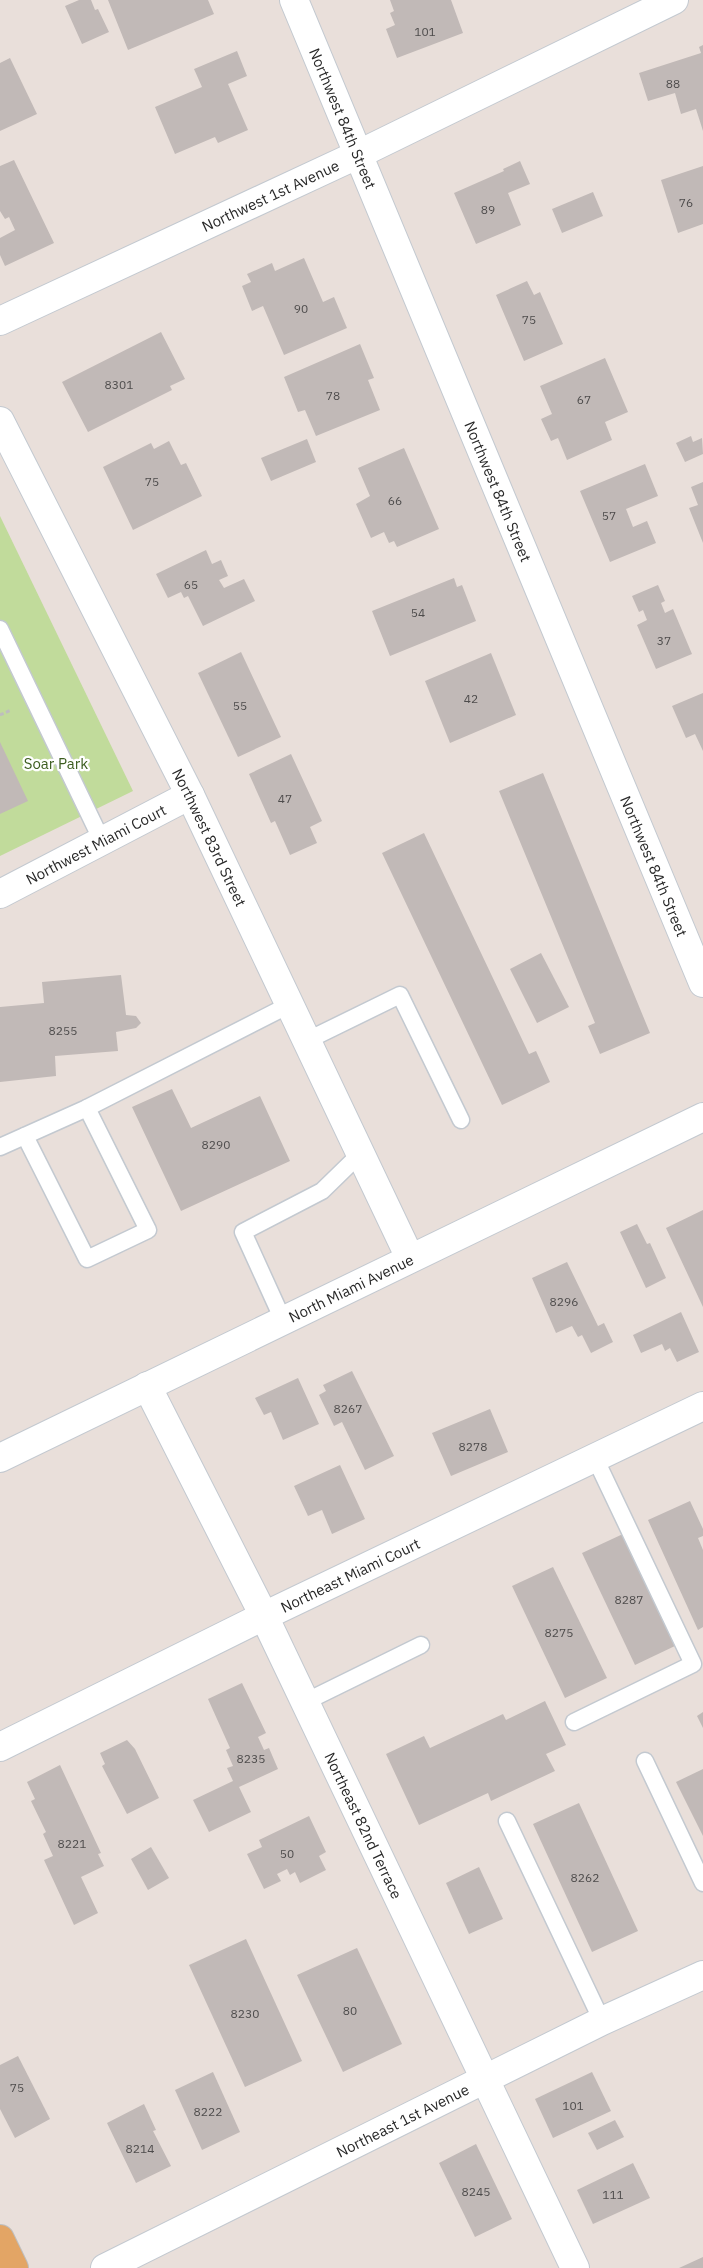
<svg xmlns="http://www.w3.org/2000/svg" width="703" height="2268" viewBox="0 0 703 2268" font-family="'IBM Plex Sans',sans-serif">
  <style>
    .green { fill: #c1db9b }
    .building { fill: #c1b9b7 }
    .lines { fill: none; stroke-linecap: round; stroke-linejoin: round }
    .service-casing { stroke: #c3c9d0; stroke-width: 19 }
    .minor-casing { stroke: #c3c9d0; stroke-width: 30 }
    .secondary-casing { stroke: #c3c9d0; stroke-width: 30 }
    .primary-casing { stroke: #bebebe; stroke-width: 30 }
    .path { stroke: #bebebe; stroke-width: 3; stroke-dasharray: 4 2.5; stroke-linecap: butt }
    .service { stroke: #fff; stroke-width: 16 }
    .minor { stroke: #fff; stroke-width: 28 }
    .secondary { stroke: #fff; stroke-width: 28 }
    .primary { stroke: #e3a565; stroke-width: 28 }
    .labels { text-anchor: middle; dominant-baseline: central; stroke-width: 4.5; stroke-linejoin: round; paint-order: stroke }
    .number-label { font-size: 12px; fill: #4e4c4c }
    .street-label { font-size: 15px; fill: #282828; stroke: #fff }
    .park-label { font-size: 15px; fill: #3c5d1f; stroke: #fff }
  </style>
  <rect width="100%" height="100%" fill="#e9dfda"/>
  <!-- green -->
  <polygon class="green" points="0,516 133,791 0,856"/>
  <!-- building -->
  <g class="building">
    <polygon points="79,0 91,0 95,10 98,9 109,32 82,44 65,6"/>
    <polygon points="108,0 208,0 214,14 128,50"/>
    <polygon points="390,0 451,0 463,33 397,58 386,29 395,25 390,13 394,11"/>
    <polygon points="703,45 703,131 696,109 681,114 675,93 648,101 639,73 701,53 699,47"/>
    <polygon points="237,51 247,76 228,84 248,130 218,143 215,137 175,154 155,107 202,87 194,69"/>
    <polygon points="10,58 37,114 0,131 0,63"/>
    <polygon points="14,160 54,243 5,266 0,255 0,238 15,230 9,217 5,219 0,211 0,166"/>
    <polygon points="520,161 530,184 508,193 521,225 476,244 454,193 504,171 503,169"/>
    <polygon points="703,166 703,224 678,233 661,180"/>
    <polygon points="593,192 603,216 562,233 552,209"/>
    <polygon points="304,258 323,302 334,297 347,328 284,355 263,306 252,311 242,286 251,282 247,274 272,263 275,271"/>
    <polygon points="527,281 534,295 540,292 563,344 524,361 496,295"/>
    <polygon points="161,332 185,379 170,386 172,390 88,432 62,382"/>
    <polygon points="360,344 374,378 368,380 380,410 316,436 305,410 298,412 284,377"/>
    <polygon points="605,358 628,412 605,422 612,440 567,460 558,438 551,441 541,419 552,414 540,386"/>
    <polygon points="691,436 693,442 702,438 703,454 685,462 676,443"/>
    <polygon points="307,439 316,462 271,481 261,458"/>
    <polygon points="169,441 181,465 186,463 202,496 133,530 103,467 151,443 154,449"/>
    <polygon points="404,448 439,529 397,547 394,541 389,543 384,532 371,538 356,504 370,496 358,468"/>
    <polygon points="645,464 658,496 626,509 633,527 647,521 656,543 610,562 580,491"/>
    <polygon points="703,482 703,543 689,508 698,505 691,487"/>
    <polygon points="206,550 212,564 221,560 228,576 219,580 224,588 244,579 255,601 203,626 188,596 184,598 181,592 168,598 156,574"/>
    <polygon points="454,578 457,587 462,585 476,621 390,656 372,611"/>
    <polygon points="658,585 665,601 661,603 665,613 673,609 692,654 656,669 637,625 647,620 643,610 639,612 632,596"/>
    <polygon points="241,652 281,737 238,757 198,673"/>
    <polygon points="491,653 516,715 450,743 425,681"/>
    <polygon points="703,693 703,751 695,734 686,738 672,706"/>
    <polygon points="0,742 28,801 0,814"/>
    <polygon points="291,754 322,821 310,827 317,843 290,855 275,821 271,823 249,774"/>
    <polygon points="543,773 650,1033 600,1054 588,1026 595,1023 499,791"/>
    <polygon points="424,833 529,1054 536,1051 550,1082 502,1105 382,853"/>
    <polygon points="541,953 569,1007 537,1023 510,969"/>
    <polygon points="121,975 126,1015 136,1016 141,1023 136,1028 116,1032 118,1051 55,1056 56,1076 0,1082 0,1007 44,1003 42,982"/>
    <polygon points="172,1089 191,1128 260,1096 290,1161 181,1211 132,1107"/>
    <polygon points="703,1210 703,1307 666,1228"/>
    <polygon points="637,1224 647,1244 650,1243 666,1278 646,1288 620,1232"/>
    <polygon points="567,1262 598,1326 604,1323 613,1342 591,1353 582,1335 578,1337 572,1326 556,1333 532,1278"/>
    <polygon points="681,1312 699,1352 677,1362 670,1348 665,1351 662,1344 641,1353 633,1335"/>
    <polygon points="352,1371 394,1456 365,1470 342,1422 334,1426 319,1395 326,1391 323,1385"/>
    <polygon points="298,1378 319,1424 283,1440 271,1412 264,1415 255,1398"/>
    <polygon points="490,1409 508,1452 451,1476 432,1433"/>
    <polygon points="340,1465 365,1519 332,1534 322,1510 308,1516 294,1486"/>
    <polygon points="690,1501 703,1529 703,1536 698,1538 703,1550 703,1627 698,1630 648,1520"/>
    <polygon points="623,1534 677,1645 635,1665 582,1553"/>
    <polygon points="553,1567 607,1678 565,1698 512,1586"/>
    <polygon points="242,1683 266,1733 258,1737 264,1750 269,1748 278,1769 239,1787 251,1812 209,1832 193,1800 233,1781 227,1768 233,1766 226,1750 230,1748 208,1699"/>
    <polygon points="545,1701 566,1745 546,1754 555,1771 491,1801 488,1793 419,1825 386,1754 424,1736 430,1748 503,1714 506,1720"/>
    <polygon points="703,1712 703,1728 697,1716"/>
    <polygon points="127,1740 135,1749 159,1798 127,1814 102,1766 105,1764 100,1753"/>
    <polygon points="60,1765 101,1853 98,1854 104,1866 81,1877 98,1913 74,1925 44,1860 53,1856 43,1834 46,1832 31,1801 35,1799 27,1782"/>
    <polygon points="703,1769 703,1836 676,1782"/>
    <polygon points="579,1803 638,1931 592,1952 533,1824"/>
    <polygon points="309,1816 326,1852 319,1856 326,1870 300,1883 295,1872 290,1875 287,1869 277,1874 281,1881 264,1889 247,1854 262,1847 259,1840"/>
    <polygon points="151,1847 169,1878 148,1890 131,1859"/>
    <polygon points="479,1867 503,1919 469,1934 446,1883"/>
    <polygon points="246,1939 302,2061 245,2087 189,1965"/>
    <polygon points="357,1948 402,2044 343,2072 297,1975"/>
    <polygon points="18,2056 50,2119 15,2138 0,2109 0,2065"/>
    <polygon points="213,2072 240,2132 202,2150 175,2090"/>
    <polygon points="592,2072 611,2111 553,2138 535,2099"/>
    <polygon points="144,2104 156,2130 153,2131 171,2166 136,2183 107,2123"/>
    <polygon points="615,2120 624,2137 597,2150 588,2133"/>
    <polygon points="476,2144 512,2219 475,2237 439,2163"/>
    <polygon points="633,2163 650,2198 593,2224 577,2190"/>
    <polygon points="703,2257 703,2268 679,2268"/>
  </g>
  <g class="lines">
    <!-- service casing -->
    <g class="service-casing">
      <g id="service">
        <polyline points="0,629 102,841"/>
        <polyline points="306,1041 400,995 461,1120"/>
        <polyline points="25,1136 87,1259 148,1230 87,1108"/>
        <polyline points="0,1147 87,1108 289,1005"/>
        <polyline points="283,1320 243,1232 322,1191 360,1154"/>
        <polyline points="305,1702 421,1645"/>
        <polyline points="574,1722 693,1664 595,1458"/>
        <polyline points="645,1761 703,1883"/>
        <polyline points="507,1821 602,2021"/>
      </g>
    </g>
    <!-- minor casing -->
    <g class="minor-casing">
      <g id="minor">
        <path id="s1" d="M294,0L703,983"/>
        <path id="s2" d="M0,321L359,154L674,0"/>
        <path id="s3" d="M0,421L190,795L410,1258"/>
        <path id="s4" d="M0,894L190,795"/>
        <path id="s5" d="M147,1386L264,1616L575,2268"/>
        <path id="s6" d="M0,1747L264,1616L703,1406"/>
        <path id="s7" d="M105,2268L602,2021L703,1975"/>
      </g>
    </g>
    <!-- secondary casing -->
    <g class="secondary-casing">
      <g id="secondary">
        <path id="s8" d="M0,1458L703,1117"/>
      </g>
    </g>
    <!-- primary casing -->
    <g class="primary-casing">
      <polyline id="primary" points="0,2239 14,2268"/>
    </g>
    <!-- path -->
    <polyline class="path" points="0,715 11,710"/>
    <!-- service -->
    <use href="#service" class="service"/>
    <!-- minor -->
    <use href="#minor" class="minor"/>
    <!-- secondary -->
    <use href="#secondary" class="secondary"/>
    <!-- primary -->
    <use href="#primary" class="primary"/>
  </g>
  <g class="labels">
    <!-- number labels -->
    <g class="number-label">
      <text x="425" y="31">101</text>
      <text x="673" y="83">88</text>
      <text x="686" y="202">76</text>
      <text x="488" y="209">89</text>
      <text x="301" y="308">90</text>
      <text x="529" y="319">75</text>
      <text x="119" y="384">8301</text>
      <text x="333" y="395">78</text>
      <text x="584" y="399">67</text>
      <text x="152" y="481">75</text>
      <text x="395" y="500">66</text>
      <text x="609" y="515">57</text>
      <text x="191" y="584">65</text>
      <text x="418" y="612">54</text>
      <text x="664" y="640">37</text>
      <text x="471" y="698">42</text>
      <text x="240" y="705">55</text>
      <text x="285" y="798">47</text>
      <text x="63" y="1030">8255</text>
      <text x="216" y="1144">8290</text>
      <text x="564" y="1301">8296</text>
      <text x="348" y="1408">8267</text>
      <text x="473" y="1446">8278</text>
      <text x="629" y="1599">8287</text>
      <text x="559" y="1632">8275</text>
      <text x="251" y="1758">8235</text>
      <text x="72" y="1843">8221</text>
      <text x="287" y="1853">50</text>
      <text x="585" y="1877">8262</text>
      <text x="350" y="2010">80</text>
      <text x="245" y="2013">8230</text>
      <text x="17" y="2087">75</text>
      <text x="573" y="2105">101</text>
      <text x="208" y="2111">8222</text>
      <text x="140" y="2148">8214</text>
      <text x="476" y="2191">8245</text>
      <text x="613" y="2194">111</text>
    </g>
    <!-- street labels -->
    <g class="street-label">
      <text stroke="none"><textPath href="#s1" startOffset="128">Northwest 84th Street</textPath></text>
      <text stroke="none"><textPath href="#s2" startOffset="298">Northwest 1st Avenue</textPath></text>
      <text stroke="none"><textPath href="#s1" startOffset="532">Northwest 84th Street</textPath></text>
      <text stroke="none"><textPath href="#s3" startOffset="466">Northwest 83rd Street</textPath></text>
      <text stroke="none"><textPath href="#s4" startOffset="108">Northwest Miami Court</textPath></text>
      <text stroke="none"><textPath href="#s1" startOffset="938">Northwest 84th Street</textPath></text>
      <text stroke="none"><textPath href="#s8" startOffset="390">North Miami Avenue</textPath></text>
      <text stroke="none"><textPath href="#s6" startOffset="390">Northeast Miami Court</textPath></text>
      <text stroke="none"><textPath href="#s5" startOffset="490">Northeast 82nd Terrace</textPath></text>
      <text stroke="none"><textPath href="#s7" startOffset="332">Northeast 1st Avenue</textPath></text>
    </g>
    <!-- park labels -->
    <g class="park-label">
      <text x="56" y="763">Soar Park</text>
    </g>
  </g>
</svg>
